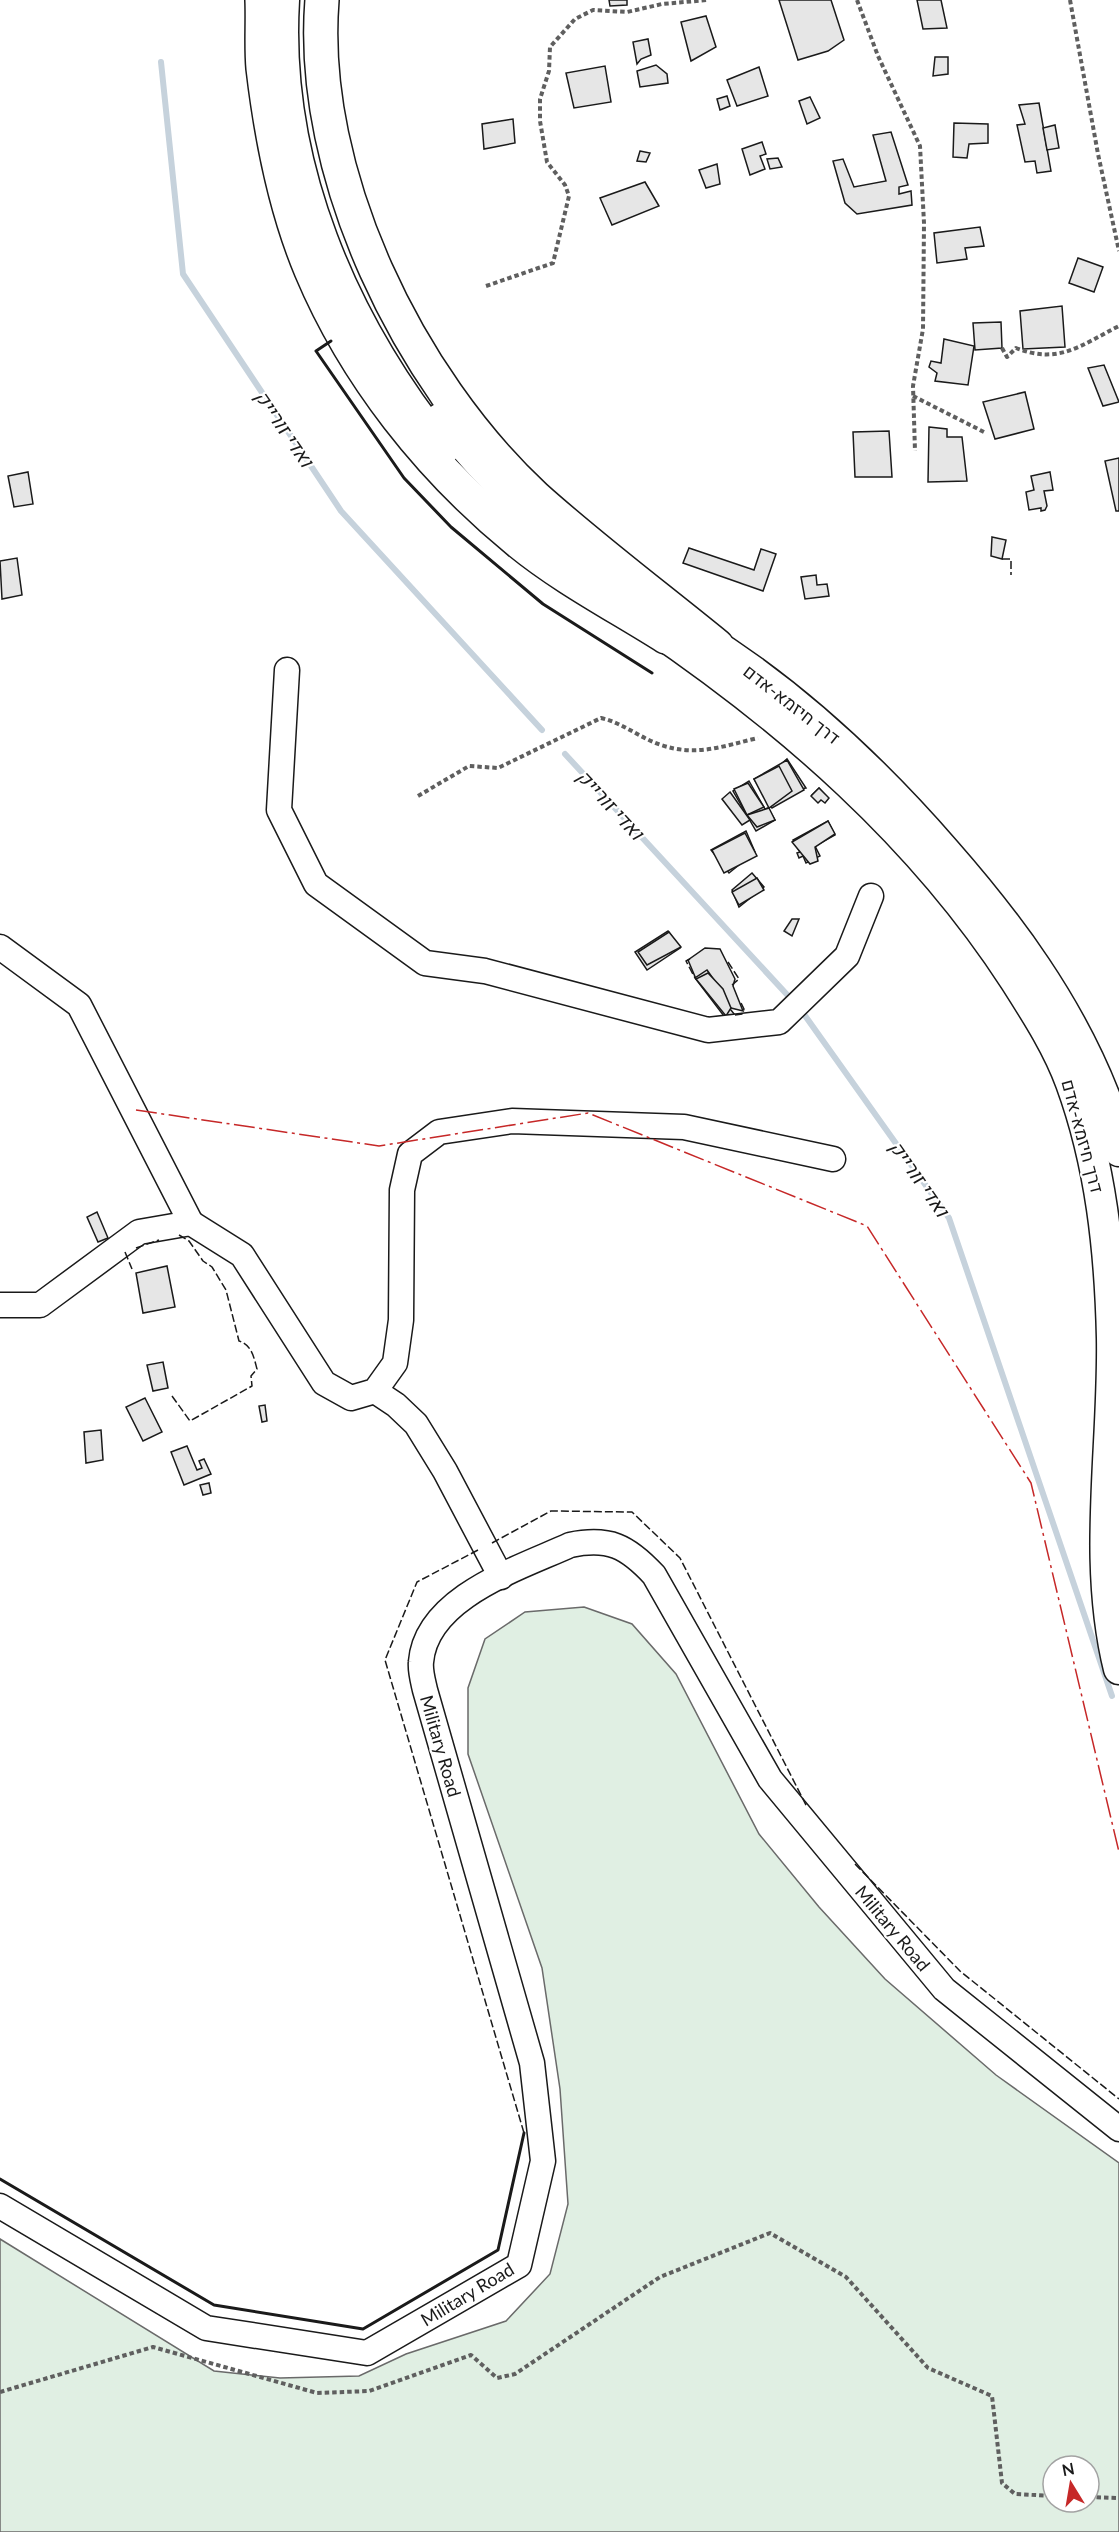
<svg xmlns="http://www.w3.org/2000/svg" width="1119" height="2532" viewBox="0 0 1119 2532" font-family="Lato,Heebo,sans-serif">
  <style>
    .green { fill: #e0efe3; stroke: #6a6a6a; stroke-width: 1.5; fill-rule: evenodd }
    .lines { fill: none; stroke-linecap: round; stroke-linejoin: round }
    .stream { stroke: #c6d2dc; stroke-width: 6 }
    .building { fill: #e6e6e6; stroke: #1a1a1a; stroke-width: 1.5 }
    .minor-casing { stroke: #1a1a1a; stroke-width: 27 }
    .major-casing { stroke: #1a1a1a; stroke-width: 33 }
    .highway-casing { stroke: #1a1a1a; stroke-width: 36 }
    .path { stroke: #5f5f5f; stroke-width: 4; stroke-dasharray: 4.5 3; stroke-linecap: butt }
    .minor { stroke: #fff; stroke-width: 24 }
    .major { stroke: #fff; stroke-width: 30 }
    .highway { stroke: #fff; stroke-width: 33 }
    .fence { stroke: #1a1a1a; stroke-width: 1.5; stroke-dasharray: 8 3; stroke-linecap: butt }
    .wall { stroke: #1a1a1a; stroke-width: 3 }
    .power { stroke: #c62828; stroke-width: 1.5; stroke-dasharray: 21 4.5 3 4.5; stroke-linecap: butt }
    .labels { text-anchor: middle; dominant-baseline: central; stroke-width: 4.5; stroke-linejoin: round; paint-order: stroke }
    .street-label { font-size: 18px; fill: #1a1a1a; stroke: #fff }
    .water-label { font-size: 20px; font-style: italic; fill: #1a1a1a; stroke: #fff }
  </style>
  <rect width="100%" height="100%" fill="#fff"/>
  <!-- green -->
  <path class="green" d="M584,1607L632,1624L676,1674L759,1834L819,1907L885,1979L996,2075L1119,2163V2532H0V2239L214,2371L280,2378L359,2376L406,2354L506,2321L550,2274L568,2204L560,2089L542,1968L468,1754V1688L485,1639L525,1612ZM1053,2466H1089V2502H1053Z"/>
  <g class="lines">
    <!-- stream -->
    <g class="stream">
      <polyline points="161,62 183,274 341,511 542,730"/>
      <polyline points="565,754 792,1000"/>
      <polyline points="801,1010 949,1218 1112,1696"/>
    </g>
  </g>
  <!-- building -->
  <g class="building">
    <polygon points="609,0 627,0 627,5 610,6"/>
    <polygon points="779,0 831,0 844,40 828,51 798,60"/>
    <polygon points="917,0 941,0 947,28 923,29"/>
    <polygon points="706,16 716,47 691,61 681,22"/>
    <polygon points="648,39 651,55 641,59 637,64 633,42"/>
    <polygon points="935,57 948,57 948,74 933,76"/>
    <polygon points="656,65 667,74 668,83 640,87 637,71"/>
    <polygon points="605,66 611,102 574,108 566,73"/>
    <polygon points="759,67 768,96 737,106 727,80"/>
    <polygon points="727,96 730,106 720,110 717,99"/>
    <polygon points="810,97 820,118 807,124 799,101"/>
    <polygon points="1039,103 1051,171 1037,173 1035,161 1025,162 1017,125 1025,124 1019,105"/>
    <polygon points="513,119 515,143 484,149 482,124"/>
    <polygon points="954,123 988,124 988,143 969,144 967,158 953,157"/>
    <polygon points="1055,125 1059,148 1047,150 1043,128"/>
    <polygon points="891,132 908,185 899,187 899,194 911,191 912,205 857,214 845,203 833,161 843,159 854,187 886,181 873,135"/>
    <polygon points="762,142 766,154 760,156 765,169 750,175 742,149"/>
    <polygon points="640,151 650,153 646,162 637,161"/>
    <polygon points="778,158 782,167 770,169 767,159"/>
    <polygon points="717,164 720,184 706,188 699,170"/>
    <polygon points="645,182 659,206 612,225 600,198"/>
    <polygon points="980,227 984,246 965,248 967,259 937,263 934,233"/>
    <polygon points="1078,258 1103,267 1094,292 1069,283"/>
    <polygon points="1062,306 1065,347 1023,349 1020,311"/>
    <polygon points="1001,322 1002,348 975,350 973,323"/>
    <polygon points="944,339 974,346 968,385 935,381 937,373 929,367 931,361 941,363"/>
    <polygon points="1104,365 1119,402 1103,406 1088,368"/>
    <polygon points="1025,392 1034,429 995,439 983,402"/>
    <polygon points="929,427 947,429 947,437 962,437 967,481 928,482"/>
    <polygon points="889,431 892,477 855,477 853,432"/>
    <polygon points="1119,458 1119,511 1116,511 1105,461"/>
    <polygon points="28,472 33,504 14,507 8,476"/>
    <polygon points="1050,472 1053,490 1044,491 1047,506 1045,510 1041,511 1041,508 1029,510 1026,492 1034,490 1031,476"/>
    <polygon points="992,537 1006,540 1002,559 991,556"/>
    <polygon points="689,548 754,570 761,549 776,554 763,591 683,563"/>
    <polygon points="17,558 22,595 2,599 0,561"/>
    <polygon points="816,575 817,585 827,584 829,596 805,599 801,577"/>
    <polygon points="787,759 806,788 792,791 779,766"/>
    <polygon points="787,760 804,790 772,808 754,779"/>
    <polygon points="779,766 792,791 769,808 754,779"/>
    <polygon points="749,781 765,809 768,808 775,820 756,831 733,791"/>
    <polygon points="748,783 764,807 747,815 734,789"/>
    <polygon points="819,788 828,798 825,802 821,798 818,801 812,795"/>
    <polygon points="819,788 829,798 825,803 821,800 818,803 811,796"/>
    <polygon points="730,792 750,820 742,825 722,799"/>
    <polygon points="769,808 775,820 757,827 747,815"/>
    <polygon points="828,821 835,835 815,846 820,856 806,863 803,856 799,858 797,853 800,852 793,840"/>
    <polygon points="828,821 835,834 815,847 818,861 810,864 792,842"/>
    <polygon points="746,831 755,852 729,873 711,850"/>
    <polygon points="745,833 757,856 724,873 712,850"/>
    <polygon points="752,873 764,887 739,907 732,890"/>
    <polygon points="757,878 764,890 739,905 732,892"/>
    <polygon points="792,919 799,919 792,936 784,931"/>
    <polygon points="668,931 680,948 647,970 635,952"/>
    <polygon points="669,932 681,947 647,965 638,952"/>
    <polygon points="705,948 720,949 735,979 733,986 743,1011 731,1008 696,979 688,960"/>
    <polygon points="707,970 722,991 718,994 735,1015 727,1020 695,978"/>
    <polygon points="708,973 723,989 731,1008 726,1016 696,979"/>
    <polygon points="97,1212 108,1238 98,1242 87,1217"/>
    <polygon points="167,1266 175,1307 143,1313 136,1273"/>
    <polygon points="163,1362 168,1388 153,1391 147,1365"/>
    <polygon points="145,1398 162,1432 143,1441 126,1407"/>
    <polygon points="265,1405 267,1421 262,1422 259,1406"/>
    <polygon points="101,1430 103,1460 86,1463 84,1432"/>
    <polygon points="187,1446 197,1470 202,1468 199,1461 204,1459 211,1474 184,1485 171,1452"/>
    <polygon points="209,1483 211,1493 203,1495 200,1485"/>
  </g>
  <g class="lines">
    <!-- minor casing -->
    <g class="minor-casing">
      <g id="minor">
        <polyline points="287,670 279,810 316,884 425,963 485,971 708,1030 779,1022 847,956 871,896"/>
        <polyline points="0,947 79,1005 191,1223"/>
        <polyline points="0,1305 40,1305 139,1232 191,1223 242,1255 324,1383 351,1398 375,1391 395,1363 401,1320 402,1190 410,1154 439,1132 512,1121 684,1127 833,1159"/>
        <polyline points="375,1391 396,1405 416,1424 445,1471 501,1577"/>
        <path d="M0,2206L206,2328L367,2353L519,2265L543,2161L532,2063L425,1690C423,1681 420,1671 421,1662C426,1597 520,1568 570,1545C609,1537 627,1546 654,1575L770,1779L944,1989L1119,2129"/>
      </g>
    </g>
    <!-- major casing -->
    <g class="major-casing">
      <g id="major">
        <path d="M284,0C274,165 343,323 444,449"/>
        <path d="M441,418C491,481 551,538 617,583"/>
        <path d="M646,623C789,720 921,835 1015,980C1036,1013 1058,1047 1071,1083C1101,1165 1110,1251 1112,1338C1114,1448 1092,1560 1119,1669"/>
        <path d="M696,633C791,691 872,767 945,851C1010,925 1069,1005 1105,1098C1111,1115 1114,1134 1119,1151"/>
      </g>
    </g>
    <!-- highway casing -->
    <g class="highway-casing">
      <g id="highway">
        <path d="M262,0C263,22 261,46 263,68C271,136 284,206 311,270C355,375 430,469 518,541C563,578 617,606 666,637"/>
        <path d="M322,0C308,174 409,380 535,497C593,549 657,597 717,646"/>
      </g>
    </g>
    <!-- path -->
    <g class="path">
      <polyline points="857,0 878,56 920,146 924,223 923,329 913,386 915,451"/>
      <polyline points="1070,0 1098,154 1119,251"/>
      <polyline points="486,286 553,263 569,196 565,185 547,162 540,121 540,99 549,71 550,47 575,19 593,10 627,12 662,4 707,0"/>
      <path d="M1002,348L1007,357L1016,348C1059,365 1081,345 1119,326"/>
      <polyline points="913,396 984,432"/>
      <path d="M418,796L469,766L498,768L601,718C623,723 640,738 661,745C697,757 723,746 758,738"/>
      <polyline points="0,2392 153,2347 317,2393 369,2391 471,2355 497,2378 515,2374 660,2277 770,2233 846,2277 928,2368 992,2396 1002,2483 1015,2494 1053,2496"/>
      <polyline points="1089,2497 1119,2498"/>
    </g>
    <!-- minor -->
    <use href="#minor" class="minor"/>
    <!-- major -->
    <use href="#major" class="major"/>
    <!-- highway -->
    <use href="#highway" class="highway"/>
    <!-- fence -->
    <g class="fence">
      <polyline points="1002,559 1011,559 1011,575"/>
      <polyline points="690,959 686,961 695,978"/>
      <polyline points="728,962 739,979 732,985"/>
      <polyline points="735,1015 742,1014 744,1009 740,1001"/>
      <polyline points="136,1248 159,1240"/>
      <polyline points="125,1252 132,1269"/>
      <path d="M172,1396L190,1421L252,1386L251,1376L257,1369C254,1358 252,1345 239,1341L226,1290L212,1267L203,1261L189,1241L179,1235"/>
      <polyline points="492,1543 551,1511 632,1512 680,1558 807,1807"/>
      <polyline points="478,1550 417,1582 385,1660 524,2133"/>
      <polyline points="855,1864 960,1971 1119,2099"/>
    </g>
    <!-- wall -->
    <g class="wall">
      <polyline points="331,341 316,351 404,478 451,527 543,604 652,673"/>
      <polyline points="0,2179 214,2305 363,2329 498,2250 524,2133"/>
    </g>
    <!-- power -->
    <polyline class="power" points="136,1110 379,1146 588,1113 867,1226 1031,1483 1119,1852"/>
  </g>
  <g class="labels">
    <!-- street labels -->
    <g class="street-label">
      <text transform="translate(792 704) rotate(38)">דרך חיזמא-אדם</text>
      <text transform="translate(1083 1136) rotate(75)">דרך חיזמא-אדם</text>
      <text transform="translate(441 1746) rotate(74)">Military Road</text>
      <text transform="translate(893 1928) rotate(50)">Military Road</text>
      <text transform="translate(467 2294) rotate(-31)">Military Road</text>
    </g>
    <!-- water labels -->
    <g class="water-label">
      <text transform="translate(285 428) rotate(56)">ואדי זורייק</text>
      <text transform="translate(611 804) rotate(47)">ואדי זורייק</text>
      <text transform="translate(920 1178) rotate(55)">ואדי זורייק</text>
    </g>
  </g>
  <!-- north arrow -->
  <g transform="translate(1071 2484) rotate(349)"><circle r="28" fill="#ffffff" stroke="#a3a3a3" stroke-width="1.5"/>
  <path d="M0-4.5L10 22L0 15L-10 22Z" fill="#c62828"/>
  <text y="-9" font-size="16" font-weight="bold" text-anchor="middle" fill="#1a1a1a">N</text>
  </g>
</svg>
